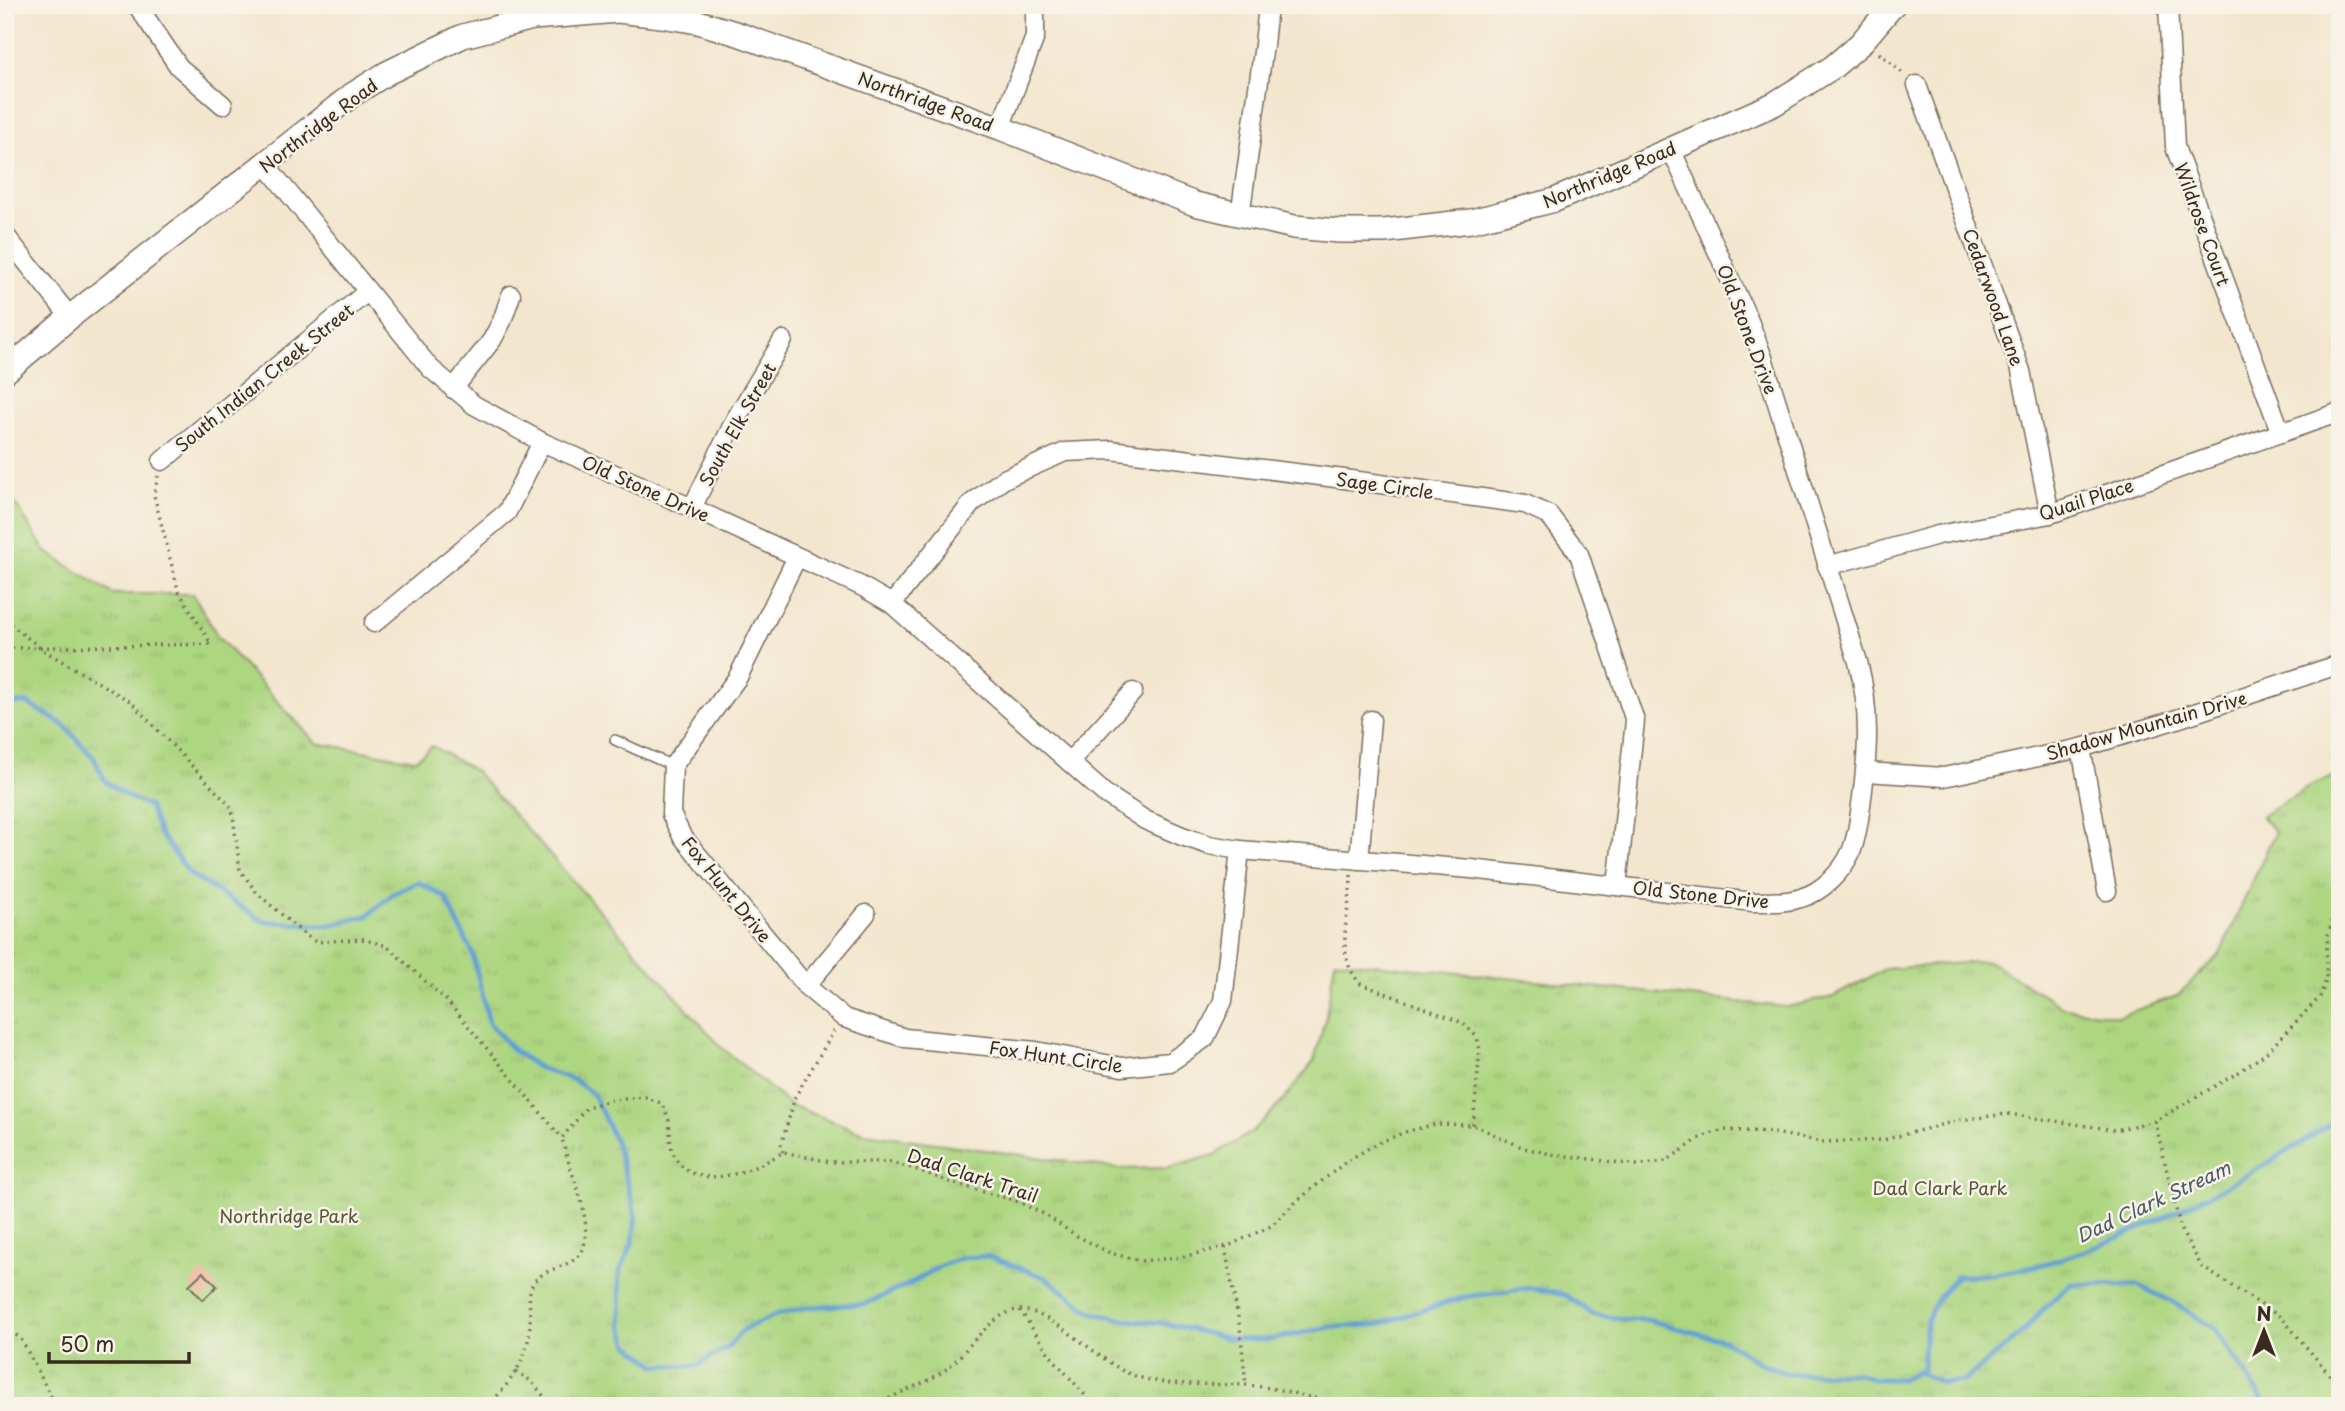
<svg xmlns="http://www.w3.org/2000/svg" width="2345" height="1411" viewBox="0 0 2345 1411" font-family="'Playpen Sans',sans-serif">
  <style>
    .grass { fill: url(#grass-tufts); stroke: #748050; stroke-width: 2 }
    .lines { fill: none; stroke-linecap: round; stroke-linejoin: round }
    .stream { stroke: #619fd2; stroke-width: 5 }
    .building { fill: #edb396 }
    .service-casing { stroke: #7b6c5c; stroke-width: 12 }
    .minor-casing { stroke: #7b6c5c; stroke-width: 21 }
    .tertiary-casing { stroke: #7b6c5c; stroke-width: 26 }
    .path { stroke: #7b6c5c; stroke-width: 3.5; stroke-dasharray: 2 5; stroke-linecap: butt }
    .service { stroke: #fff; stroke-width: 9 }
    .minor { stroke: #fff; stroke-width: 18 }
    .tertiary { stroke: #fff; stroke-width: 23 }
    .labels { text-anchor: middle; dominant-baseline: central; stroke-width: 5; stroke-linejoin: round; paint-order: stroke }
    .street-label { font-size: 18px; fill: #3b2a1e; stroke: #f7f3e8 }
    .park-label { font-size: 18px; fill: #585537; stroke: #f7f3e8 }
    .water-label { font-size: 19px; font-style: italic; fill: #4a5966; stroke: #f7f3e8 }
  </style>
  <defs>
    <pattern id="grass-tufts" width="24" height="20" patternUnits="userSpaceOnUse" patternTransform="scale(1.75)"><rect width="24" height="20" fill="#add681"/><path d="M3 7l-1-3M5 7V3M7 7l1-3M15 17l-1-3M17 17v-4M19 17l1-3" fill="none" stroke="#96b86f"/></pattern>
  </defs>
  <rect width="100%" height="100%" fill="#f7f3e8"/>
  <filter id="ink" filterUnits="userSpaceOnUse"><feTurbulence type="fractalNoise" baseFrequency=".0143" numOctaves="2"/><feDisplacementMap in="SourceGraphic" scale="14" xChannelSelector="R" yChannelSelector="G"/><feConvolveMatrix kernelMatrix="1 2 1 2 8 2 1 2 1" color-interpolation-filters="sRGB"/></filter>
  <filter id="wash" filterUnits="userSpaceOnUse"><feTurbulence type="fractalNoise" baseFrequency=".00686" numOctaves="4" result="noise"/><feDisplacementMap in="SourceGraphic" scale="28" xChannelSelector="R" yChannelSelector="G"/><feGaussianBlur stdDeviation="1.57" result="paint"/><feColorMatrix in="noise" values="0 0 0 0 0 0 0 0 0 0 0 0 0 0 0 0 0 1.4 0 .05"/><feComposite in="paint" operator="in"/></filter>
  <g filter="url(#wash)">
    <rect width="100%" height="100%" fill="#f3e6ce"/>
    <!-- grass -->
    <polygon class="grass" points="5,487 45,551 113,594 193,594 218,637 316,743 415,760 432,746 475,771 722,1048 790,1105 864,1133 1121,1169 1169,1168 1214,1155 1253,1131 1281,1103 1314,1061 1326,1016 1335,960 1786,1007 1833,997 1885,969 1988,961 2065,1008 2119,1016 2177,996 2220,954 2275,832 2261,816 2314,784 2340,775 2340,1406 5,1406"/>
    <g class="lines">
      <!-- stream -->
      <g class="stream">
        <path d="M5,703H27L64,725L94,758L105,781L128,797L149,806L159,833L190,874L263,921L326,926L367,916L393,894L418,882L445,897L472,952L489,1023L513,1050L539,1068L574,1080L593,1094L616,1143L636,1216L633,1241L619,1274L622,1325L629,1345L656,1365L696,1366L728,1347L744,1329L776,1315L808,1307L865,1304L912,1283L938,1267L961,1258L988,1256L1046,1278L1091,1312L1123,1320L1163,1323L1231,1339L1269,1340L1331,1327L1376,1325L1465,1297L1531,1288L1565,1295L1594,1315L1630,1320H1648L1726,1341L1758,1362L1788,1374L1855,1373L1876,1379H1903L1923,1369C1924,1326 1925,1308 1957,1276C2035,1276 2108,1244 2177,1211C2234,1183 2288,1154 2340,1117"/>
        <polyline points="1917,1372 1943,1383 1964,1381 2024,1331 2044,1308 2071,1284 2137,1285 2173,1302 2215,1329 2267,1406"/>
      </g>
    </g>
    <g id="blocks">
      <!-- building -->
      <polygon class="building" points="203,1272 217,1286 203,1300 189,1285"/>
    </g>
  </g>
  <g filter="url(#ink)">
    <use href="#blocks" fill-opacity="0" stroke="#7b6c5c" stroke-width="2"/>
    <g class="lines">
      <!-- service casing -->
      <g class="service-casing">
        <polyline id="service" points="615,740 673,766"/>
      </g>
      <!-- minor casing -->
      <g class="minor-casing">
        <g id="minor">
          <polyline points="137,5 179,67 223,105"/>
          <polyline points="2168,5 2175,147 2281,433"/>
          <polyline points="1917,85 2021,371 2050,514"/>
          <polyline points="1000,128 1035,37 1035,5"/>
          <path d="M266,165L430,368L474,405L542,442L692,508L861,586L892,604L1104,793L1145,820L1182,836L1209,845L1240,850L1471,869L1753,902C1769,902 1785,903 1801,898C1822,892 1842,872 1851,852C1857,838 1859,820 1861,805C1868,754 1871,712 1858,662L1763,358L1749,321L1671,149"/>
          <polyline points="1240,216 1264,45 1268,5"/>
          <polyline points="5,235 70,317"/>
          <polyline points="453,389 492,340 502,321 511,295"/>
          <polyline points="162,461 367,292"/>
          <polyline points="692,508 735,420 783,340"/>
          <polyline points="797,557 738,677 673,766 671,814 682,836 806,986 844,1018 905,1038 1036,1051 1122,1067 1170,1062 1205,1038 1223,1001 1240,850"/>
          <polyline points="1827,566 1938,535 2050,514 2340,412"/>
          <polyline points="892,604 972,503 1004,479 1065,452 1111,450 1344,479 1525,504 1549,515 1579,554 1635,721 1617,886"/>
          <polyline points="374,623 507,512 542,442"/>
          <polyline points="2081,748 2107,891"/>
          <polyline points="1069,762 1133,692"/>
          <polyline points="1866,772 1944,777 2081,748 2171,721 2340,664"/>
          <polyline points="1359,860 1371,720"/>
          <polyline points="806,986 866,914"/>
        </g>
      </g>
      <!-- tertiary casing -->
      <g class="tertiary-casing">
        <polyline id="tertiary" points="5,372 70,317 352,95 387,73 463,36 533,18 618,11 661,16 698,22 738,34 1000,128 1195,204 1294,227 1339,231 1384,231 1471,221 1555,200 1774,104 1833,67 1860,44 1893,5"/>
      </g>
      <!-- path -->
      <g class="path">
        <polyline points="1879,53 1905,75"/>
        <path d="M5,620L43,650L131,702L232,808L240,870L257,893L305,935L316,942L362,939L387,946L447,1001L562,1138L587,1107L612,1100L645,1097L661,1103C664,1109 669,1116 669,1123C671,1135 669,1144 674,1155C694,1196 756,1170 783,1152L830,1162H890L921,1171L952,1183L1016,1201L1044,1214L1077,1236L1110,1253L1141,1261L1182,1257L1228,1246L1271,1226L1298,1200L1347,1161L1376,1144L1405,1132L1436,1124L1473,1125L1524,1148L1551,1154L1636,1165L1666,1161L1703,1136L1724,1130L1769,1132L1823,1142L1883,1140L1960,1120L2008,1114L2115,1130L2155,1121L2239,1072L2265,1054L2320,997L2326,980L2327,938L2340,895"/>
        <polyline points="5,648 211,644 178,590 154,495 158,476"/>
        <path d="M1351,875C1351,912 1332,955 1361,984L1463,1023L1477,1037L1480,1050L1473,1125"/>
        <polyline points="2155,1121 2181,1230 2202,1267 2282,1318 2340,1387"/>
        <polyline points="783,1152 781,1146 795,1097 834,1031"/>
        <polyline points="1225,1247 1240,1328 1246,1385"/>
        <polyline points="1020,1310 1050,1355 1089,1400 1090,1406"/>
        <polyline points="5,1326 21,1339 56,1406"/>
        <polyline points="516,1371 531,1381 552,1406"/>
        <path d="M487,1406C511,1383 529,1358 530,1324C531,1310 526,1293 534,1282C549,1263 582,1269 585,1241C590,1208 568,1170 562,1138"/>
        <path d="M877,1406C901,1389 930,1384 951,1365C969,1349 995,1309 1020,1310C1051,1310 1099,1361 1130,1374C1164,1388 1210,1383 1246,1385C1280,1388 1312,1398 1345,1406"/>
      </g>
      <!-- service -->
      <use href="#service" class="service"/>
      <!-- minor -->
      <use href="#minor" class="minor"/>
      <!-- tertiary -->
      <use href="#tertiary" class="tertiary"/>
    </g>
  </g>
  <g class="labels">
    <!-- street labels -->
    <g class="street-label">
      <text transform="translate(926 101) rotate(20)">Northridge Road</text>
      <text transform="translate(318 125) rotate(-37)">Northridge Road</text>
      <text transform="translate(1609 174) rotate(-23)">Northridge Road</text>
      <text transform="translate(2203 224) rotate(70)">Wildrose Court</text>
      <text transform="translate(1994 297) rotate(70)">Cedarwood Lane</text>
      <text transform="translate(1748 329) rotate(69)">Old Stone Drive</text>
      <text transform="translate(264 377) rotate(-39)">South Indian Creek Street</text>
      <text transform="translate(737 424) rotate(-61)">South Elk Street</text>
      <text transform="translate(1385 485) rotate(8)">Sage Circle</text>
      <text transform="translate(646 488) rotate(24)">Old Stone Drive</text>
      <text transform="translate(2086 499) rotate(-18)">Quail Place</text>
      <text transform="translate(2146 725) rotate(-16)">Shadow Mountain Drive</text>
      <text transform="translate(727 889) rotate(51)">Fox Hunt Drive</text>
      <text transform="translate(1701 894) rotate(6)">Old Stone Drive</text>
      <text transform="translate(1056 1056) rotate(8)">Fox Hunt Circle</text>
      <text transform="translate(973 1175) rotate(18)">Dad Clark Trail</text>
    </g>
    <!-- park labels -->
    <g class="park-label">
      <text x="1940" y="1187">Dad Clark Park</text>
      <text x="289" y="1215">Northridge Park</text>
    </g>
    <!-- water labels -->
    <g class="water-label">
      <text transform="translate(2153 1201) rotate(-25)">Dad Clark Stream</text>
    </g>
  </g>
  <!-- margin -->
  <rect width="2345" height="1411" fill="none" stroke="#f7f3e8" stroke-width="28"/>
  <!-- north arrow -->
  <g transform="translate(2264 1331)" stroke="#f7f3e8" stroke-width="5" paint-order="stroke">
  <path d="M0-5L12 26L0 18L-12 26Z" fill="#3b2a1e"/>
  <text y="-10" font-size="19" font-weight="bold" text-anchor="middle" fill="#3b2a1e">N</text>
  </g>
  <!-- scale -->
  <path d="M49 1352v10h140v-10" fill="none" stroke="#3b2a1e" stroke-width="3.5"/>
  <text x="60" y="1352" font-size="21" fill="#3b2a1e" stroke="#f7f3e8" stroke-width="5" paint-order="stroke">50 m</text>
</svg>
